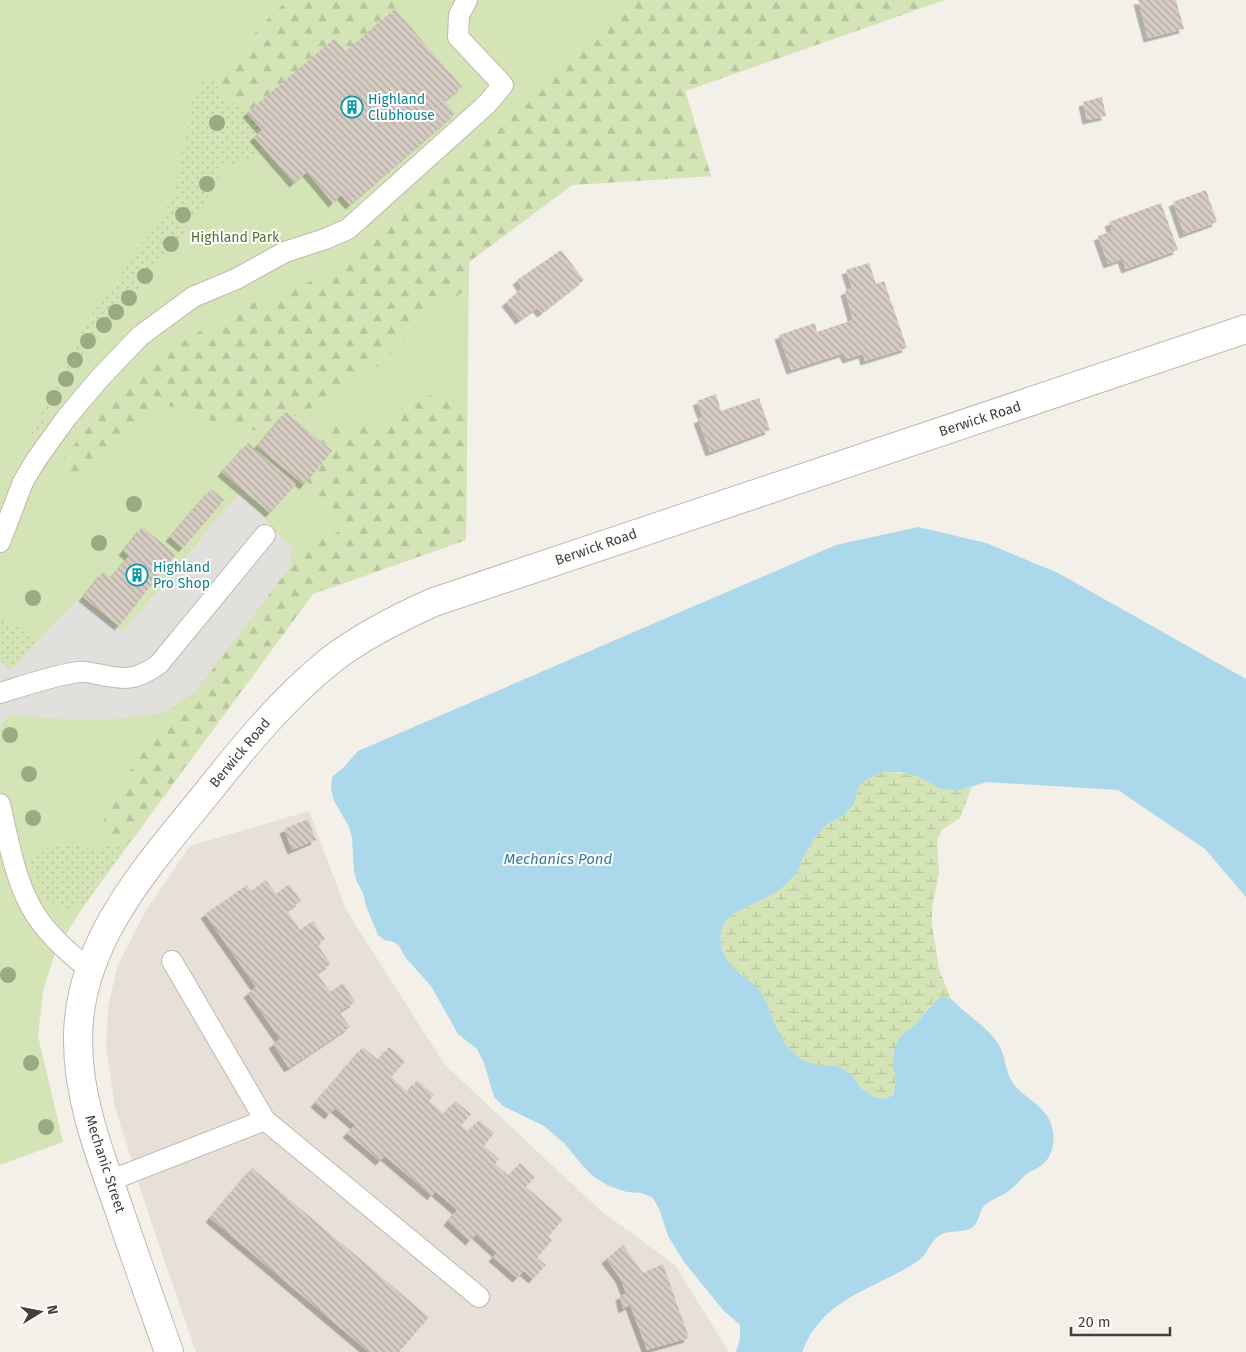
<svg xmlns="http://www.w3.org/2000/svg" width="1246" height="1352" viewBox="0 0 1246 1352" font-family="'Fira Sans',sans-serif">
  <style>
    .residential { fill: #e7e0d8 }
    .green { fill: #d4e4b6 }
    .forest { fill: url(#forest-firs) }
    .wetland { fill: url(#wetland-marsh) }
    .garden { fill: url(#garden-dots) }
    .parking { fill: #e2e0dd }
    .water { fill: #abd8ea }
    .building { fill: url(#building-back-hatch); filter: url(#shadow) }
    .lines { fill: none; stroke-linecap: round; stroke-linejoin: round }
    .lane-casing { stroke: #c1b9af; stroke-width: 22 }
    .street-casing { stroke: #c1b9af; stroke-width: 30 }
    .lane { stroke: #fff; stroke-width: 20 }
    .street { stroke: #fff; stroke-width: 28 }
    .tree { fill: #9aab83 }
    .labels { text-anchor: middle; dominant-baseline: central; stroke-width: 4; stroke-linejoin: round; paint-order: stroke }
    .culture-label { font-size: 14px; fill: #0d838f; stroke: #fff; text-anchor: start }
    .park-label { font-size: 14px; fill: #527330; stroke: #fff }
    .street-label { font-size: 14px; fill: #463f38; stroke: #fff }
    .water-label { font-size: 15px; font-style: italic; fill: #367c9a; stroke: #fff }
  </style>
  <defs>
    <pattern id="forest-firs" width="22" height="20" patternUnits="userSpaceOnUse" patternTransform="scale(1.25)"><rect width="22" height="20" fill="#d4e4b6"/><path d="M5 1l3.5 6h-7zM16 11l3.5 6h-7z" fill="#b7c59d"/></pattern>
    <pattern id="wetland-marsh" width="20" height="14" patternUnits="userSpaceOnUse" patternTransform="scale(1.25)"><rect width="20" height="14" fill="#d4e4b6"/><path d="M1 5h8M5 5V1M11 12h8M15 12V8" fill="none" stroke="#b7c59d"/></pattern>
    <pattern id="garden-dots" width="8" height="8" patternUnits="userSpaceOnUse" patternTransform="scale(1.25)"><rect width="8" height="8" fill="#d4e4b6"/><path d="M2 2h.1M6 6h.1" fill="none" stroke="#b7c59d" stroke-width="1.8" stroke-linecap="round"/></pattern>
    <pattern id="building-back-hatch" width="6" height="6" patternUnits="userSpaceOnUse" patternTransform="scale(1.25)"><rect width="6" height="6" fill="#d7ccc3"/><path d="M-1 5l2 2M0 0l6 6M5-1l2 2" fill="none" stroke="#b0a79f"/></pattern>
    <filter id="shadow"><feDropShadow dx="-4.5" dy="4.5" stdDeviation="0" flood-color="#0004"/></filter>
  </defs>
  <rect width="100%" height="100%" fill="#f3efe9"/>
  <!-- residential -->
  <polygon class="residential" points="309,811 346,910 445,1065 601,1211 675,1265 729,1352 196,1352 149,1216 115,1107 106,1048 108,1007 118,965 146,910 190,846"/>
  <!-- green -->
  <polygon class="green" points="0,0 944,0 685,91 711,176 572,185 469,262 466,540 313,594 85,904 56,950 43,991 38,1036 63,1142 0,1165"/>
  <!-- forest -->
  <g class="forest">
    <polygon points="290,0 406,0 346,51 334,39 247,113 224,97 213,79 275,11"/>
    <polygon points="635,0 944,0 685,91 711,176 572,185 469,262 468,289 441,306 371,372 323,402 292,417 285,412 270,430 239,430 167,405 73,489 65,481 58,465 97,417 131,379 181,342 242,307 344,269"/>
    <path d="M425,394L467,404L466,540L313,594L125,848L108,845L103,834L105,811L140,756L168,728L175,705L195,692L290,567L292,548C308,541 324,538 340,531V521L307,481L332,451L320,440L334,423L353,421L371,423L391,419L406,401Z"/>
  </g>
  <!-- wetland -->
  <path class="wetland" d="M883,772C896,772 908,773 919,777C944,787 944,795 972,787L960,818L942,830L937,840L939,872L932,908V924L939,969L951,999L941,998L929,1007L916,1025L902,1034L893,1061L896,1073V1085L892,1095L884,1099L874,1097L861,1088L851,1074L838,1066L816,1065L801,1059L786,1045L776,1027L767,1003L744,976L732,967L722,951L720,936L725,921L739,910L762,900L781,889L797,873L804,855L816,836L828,824L844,815L854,804L858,788L867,779Z"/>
  <!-- garden -->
  <g class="garden">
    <path d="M213,79L224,97L247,113L262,130L264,148C249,159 245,166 225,164L216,185L183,234L132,300L82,354L36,436L31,438V435L70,358L87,319L104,299L116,289L124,264L158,225L175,192L194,94L203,81Z"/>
    <path d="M0,621C15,623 27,631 36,643L13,668H8L0,660Z"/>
    <polygon points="75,843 95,850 108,845 125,848 85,904 69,908 58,908 40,892 29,862 48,848"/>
  </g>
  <!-- parking -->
  <polygon class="parking" points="240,492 292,548 290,567 195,692 164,712 147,715 105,720 75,720 15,715 6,718 0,727 0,660 8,668 13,668 78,598 123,632"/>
  <!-- water -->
  <path class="water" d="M918,527L986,543L1058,573L1246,679V897L1205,849L1118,790L987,782L957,791L939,788L919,777L900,772H883L867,779L858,788L854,804L844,815L828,824L816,836L804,855L797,873L781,889L762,900L739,910L725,921L720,936L722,951L732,967L757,987L767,1003L776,1027L786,1045L801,1059L816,1065L838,1066L851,1074L861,1088L874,1097L884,1099L893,1095C898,1078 893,1075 893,1060C894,1052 896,1041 902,1035C906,1030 913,1028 917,1023C926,1012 930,1006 941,997C945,998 948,997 952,1000C956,1002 959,1007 963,1010C977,1022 994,1033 1002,1051C1005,1060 1006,1070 1011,1080C1023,1100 1049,1105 1053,1131C1055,1143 1052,1157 1042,1165C1037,1169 1030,1171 1025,1175C1019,1181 1014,1188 1006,1193C999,1197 989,1200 983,1207C979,1213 979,1222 973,1227C964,1234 949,1229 940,1235C930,1241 928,1254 918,1261C874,1290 823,1297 802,1352H736L740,1339V1325L724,1311L684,1262L668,1236L660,1211L653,1198L642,1193L627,1192L609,1186L594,1177L582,1165L564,1143L544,1126L503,1106L494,1097L484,1063L477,1049L458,1034L431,986L405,957L399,946L394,942L385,940L378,935L366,906L363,893L357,882L354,871L352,837L348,825L334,801L331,789L332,777L344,767L358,751L836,545Z"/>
  <!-- building -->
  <g class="building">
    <polygon points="1138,0 1176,0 1184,29 1148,38"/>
    <polygon points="395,9 462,87 445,101 455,114 350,205 341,195 333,203 307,172 294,183 254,137 262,130 247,113 334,39 346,51"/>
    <polygon points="1102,97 1106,116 1087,120 1083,102"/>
    <polygon points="1206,190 1217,222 1184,234 1173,202"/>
    <polygon points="1161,203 1178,250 1126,269 1122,259 1108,264 1098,236 1112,231 1109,222"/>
    <polygon points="561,250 584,280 542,313 537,308 520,320 506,302 522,288 517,280"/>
    <polygon points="869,263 876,284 884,281 907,348 865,361 863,354 847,359 844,353 791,370 779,335 815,323 817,332 853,320 845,291 852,288 846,270"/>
    <polygon points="716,394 721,411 759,398 770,430 710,452 698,419 703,417 697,401"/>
    <polygon points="286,412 332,451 304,485 257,446"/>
    <polygon points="248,443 296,484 270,513 222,472"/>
    <polygon points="211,489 224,500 183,548 170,537"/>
    <polygon points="142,527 176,554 119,626 83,597 103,572 111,578 129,556 123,551"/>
    <polygon points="308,819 316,840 292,850 284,829"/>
    <polygon points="266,880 276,894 289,884 301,901 287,911 300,930 313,921 325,939 317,944 331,964 317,973 330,992 343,983 355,1002 339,1012 350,1027 289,1068 273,1044 280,1039 248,993 256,987 205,914 247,885 251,891"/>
    <polygon points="363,1047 378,1060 389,1047 405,1061 391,1077 408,1092 417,1080 434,1095 429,1101 444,1114 455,1101 471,1114 461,1125 468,1131 479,1120 494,1133 484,1146 499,1159 495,1164 509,1176 520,1163 535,1177 526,1187 563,1219 548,1237 552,1240 537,1258 546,1265 533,1279 524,1271 517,1278 493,1257 497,1253 476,1234 470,1241 448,1221 457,1210 435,1191 432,1196 385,1156 380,1161 347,1133 355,1125 335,1108 329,1115 315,1103"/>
    <polygon points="252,1168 429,1317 399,1352 369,1352 210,1218"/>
    <polygon points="623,1245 643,1273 663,1264 689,1338 647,1350 630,1305 623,1309 620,1296 626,1293 620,1278 606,1259"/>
  </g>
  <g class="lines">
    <!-- lane casing -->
    <g class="lane-casing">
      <g id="lane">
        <polyline points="0,542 23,482 36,460 67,417 99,379 140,336 193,297 236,279 285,252 325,239 348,229 487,104 503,85 458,37 459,15 467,0"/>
        <path d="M0,693C26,685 52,676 78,672C85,671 91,673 97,674C124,680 136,681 159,664L265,535"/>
        <path d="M0,804C8,838 14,876 31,907C45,933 68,952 91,971"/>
        <polyline points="172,961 265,1120 479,1297"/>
        <polyline points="109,1181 265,1120"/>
      </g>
    </g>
    <!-- street casing -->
    <g class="street-casing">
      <path id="street" d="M169,1352C152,1304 135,1257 119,1209C100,1155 78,1099 78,1041C77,944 146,868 203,798C242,749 281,700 331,660C362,636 398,618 434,602L1246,329"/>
    </g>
    <!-- lane -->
    <use href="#lane" class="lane"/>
    <!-- street -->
    <use href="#street" class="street"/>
  </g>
  <!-- trees -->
  <g class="tree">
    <circle cx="217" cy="123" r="8"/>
    <circle cx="207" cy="184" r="8"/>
    <circle cx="183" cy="215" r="8"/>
    <circle cx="171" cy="244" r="8"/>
    <circle cx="145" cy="276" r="8"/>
    <circle cx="129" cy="298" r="8"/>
    <circle cx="116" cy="312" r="8"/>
    <circle cx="104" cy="325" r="8"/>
    <circle cx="88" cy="341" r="8"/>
    <circle cx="75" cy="360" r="8"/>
    <circle cx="66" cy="379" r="8"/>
    <circle cx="54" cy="398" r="8"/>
    <circle cx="134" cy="504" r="8"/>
    <circle cx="99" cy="543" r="8"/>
    <circle cx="33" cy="598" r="8"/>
    <circle cx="10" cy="735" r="8"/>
    <circle cx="29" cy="774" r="8"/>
    <circle cx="33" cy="818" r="8"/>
    <circle cx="8" cy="975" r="8"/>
    <circle cx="31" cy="1063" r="8"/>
    <circle cx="46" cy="1127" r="8"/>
  </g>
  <!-- icons -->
  <defs>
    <g id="building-ring" transform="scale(1.125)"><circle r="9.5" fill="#fff" stroke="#0f9aa8" stroke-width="1.5"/><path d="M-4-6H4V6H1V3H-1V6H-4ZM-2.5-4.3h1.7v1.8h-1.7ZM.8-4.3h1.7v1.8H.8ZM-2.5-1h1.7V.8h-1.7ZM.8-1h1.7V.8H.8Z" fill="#0f9aa8"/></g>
  </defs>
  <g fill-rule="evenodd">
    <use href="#building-ring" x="352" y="107"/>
    <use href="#building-ring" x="137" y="575"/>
  </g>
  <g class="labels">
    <!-- culture labels -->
    <g class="culture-label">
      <text x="368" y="99">Highland<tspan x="368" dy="16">Clubhouse</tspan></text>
      <text x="153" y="567">Highland<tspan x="153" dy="16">Pro Shop</tspan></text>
    </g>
    <!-- park labels -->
    <g class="park-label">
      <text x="235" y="237">Highland Park</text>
    </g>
    <!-- street labels -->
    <g class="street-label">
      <text transform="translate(980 419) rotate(-18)">Berwick Road</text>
      <text transform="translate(596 547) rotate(-19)">Berwick Road</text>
      <text transform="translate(240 753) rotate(-50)">Berwick Road</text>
      <text transform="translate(105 1164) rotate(72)">Mechanic Street</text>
    </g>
    <!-- water labels -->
    <g class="water-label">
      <text x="558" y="859">Mechanics Pond</text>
    </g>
  </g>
  <!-- north arrow -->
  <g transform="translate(40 1312) rotate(80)" stroke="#ffffff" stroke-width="4" paint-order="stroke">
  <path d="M0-4L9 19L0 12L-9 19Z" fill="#463f38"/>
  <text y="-8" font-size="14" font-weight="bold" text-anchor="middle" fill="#463f38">N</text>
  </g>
  <!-- scale -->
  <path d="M1071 1327v8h99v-8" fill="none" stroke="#463f38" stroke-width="2.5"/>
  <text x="1078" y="1327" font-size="15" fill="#463f38" stroke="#ffffff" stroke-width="4" paint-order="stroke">20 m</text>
</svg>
